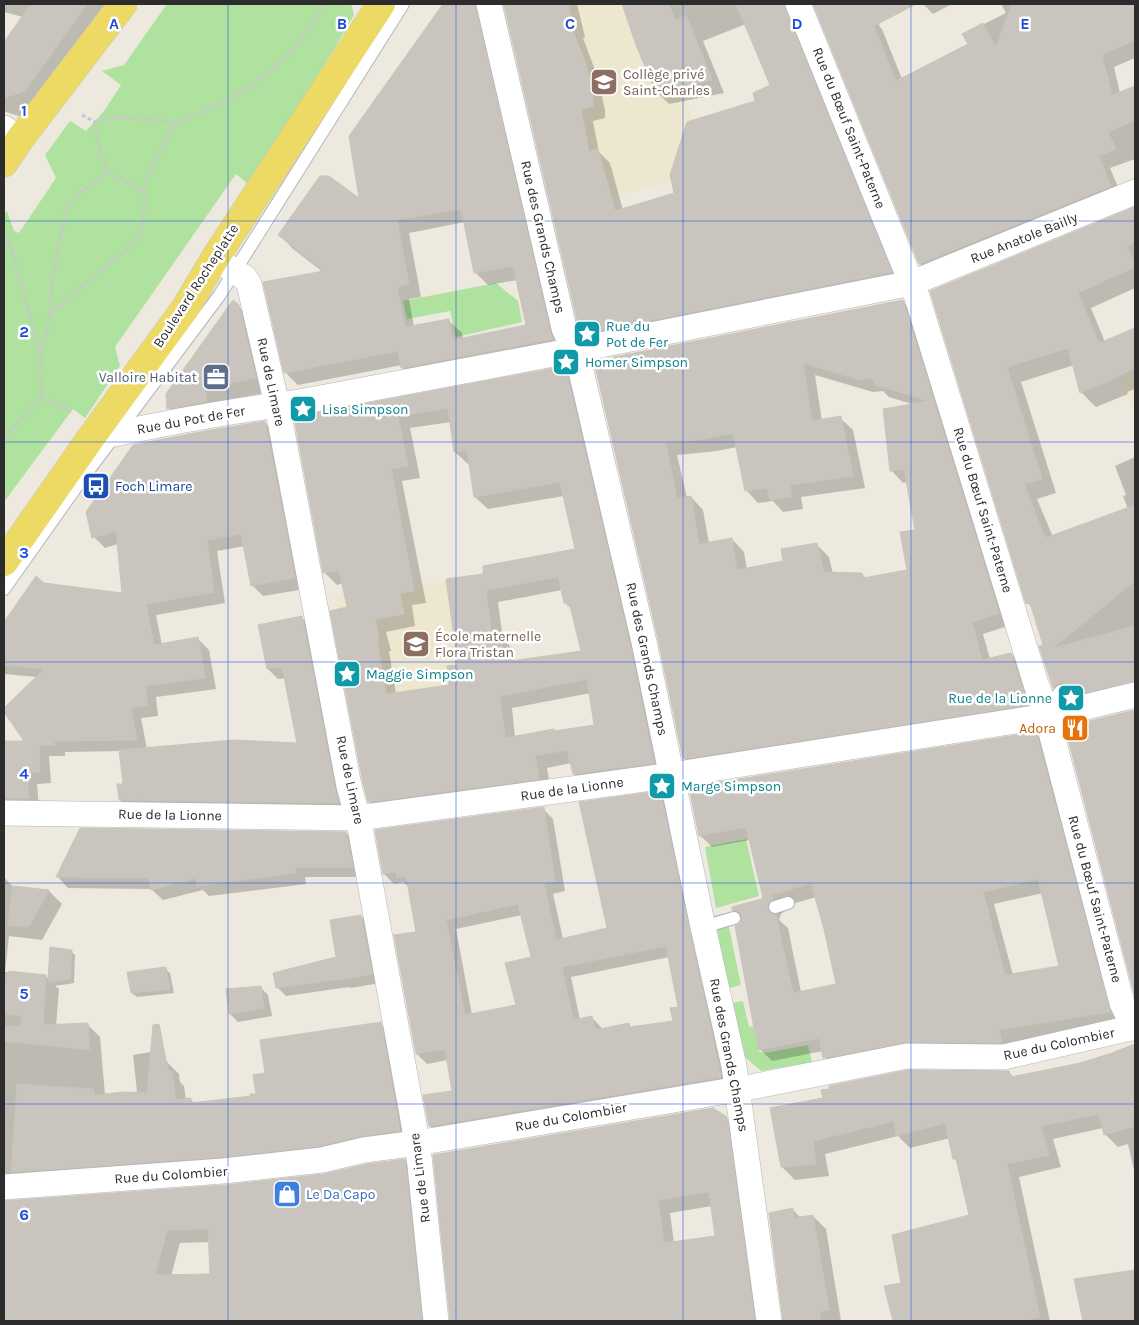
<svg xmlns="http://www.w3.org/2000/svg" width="1139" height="1325" viewBox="0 0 1139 1325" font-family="Karla,sans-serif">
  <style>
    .education { fill: #eee7d0 }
    .green { fill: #aee29e }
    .plaza { fill: #dedbd6 }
    .shadow { fill: #0003; fill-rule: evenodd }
    .building { fill: #c9c5be; stroke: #c9c5b9; fill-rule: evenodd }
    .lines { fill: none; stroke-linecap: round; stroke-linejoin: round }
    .lane-casing { stroke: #b2b4bf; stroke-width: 14 }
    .street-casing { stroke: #b2b4bf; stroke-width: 26 }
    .primary-casing { stroke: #c8c8c8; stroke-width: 29 }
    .path { stroke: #c8c8c8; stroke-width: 3; stroke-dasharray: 4 2.5; stroke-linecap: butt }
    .lane { stroke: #fff; stroke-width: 12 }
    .street { stroke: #fff; stroke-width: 25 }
    .primary { stroke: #ecda65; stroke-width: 28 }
    .grid { fill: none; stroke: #1d4ed8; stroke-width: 1; stroke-opacity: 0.55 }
    .labels { text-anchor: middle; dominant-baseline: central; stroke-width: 5; stroke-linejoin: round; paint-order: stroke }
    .education-label { font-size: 14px; fill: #785e54; stroke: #fff; text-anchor: start }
    .street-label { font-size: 14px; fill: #2c2c2c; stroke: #fff }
    .culture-label { font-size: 14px; fill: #0d838f; stroke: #fff; text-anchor: start }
    .service-label { font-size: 14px; fill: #4e5e75; stroke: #fff; text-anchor: end }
    .transit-label { font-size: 14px; fill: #164399; stroke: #fff; text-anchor: start }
    .food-label { font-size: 14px; fill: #c56008; stroke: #fff; text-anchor: end }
    .shop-label { font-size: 14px; fill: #366cbe; stroke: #fff; text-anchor: start }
    .grid-label { font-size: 16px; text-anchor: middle; font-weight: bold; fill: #1d4ed8; stroke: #fff; stroke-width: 5; stroke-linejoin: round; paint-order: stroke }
  </style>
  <rect width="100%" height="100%" fill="#ede9df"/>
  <!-- education -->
  <g class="education">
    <polygon points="512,4 666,4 677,32 660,40 695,123 673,182 561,209"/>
    <polygon points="1135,373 1135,415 1120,380"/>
    <polygon points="482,577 496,691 356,718 334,596"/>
  </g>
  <!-- green -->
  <g class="green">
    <polygon points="167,4 351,4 354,15 312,86 248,184 236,174 115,347 120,366 85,418 73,409 4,502 4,215 7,211 14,231 19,233 56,178 45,155 70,121 86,131 104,111 121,85 102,71 124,65"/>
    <polygon points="496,283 518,301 522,322 456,337 450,311 407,319 403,301"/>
    <polygon points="746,839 759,896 716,908 705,847"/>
    <polygon points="726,913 741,985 729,988 714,916"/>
    <polygon points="743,1001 749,1027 753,1026 758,1051 765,1053 808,1045 812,1062 761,1071 744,1056 732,1003"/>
  </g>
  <!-- plaza -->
  <polygon class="plaza" points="495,4 508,4 584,328 574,330"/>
  <!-- shadow -->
  <g class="shadow">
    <polygon points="4,4 125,4 28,119 6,112 4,110 4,44 23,17 4,12"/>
    <path d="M445,4H496L562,345L415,380L402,368V365L298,385L285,372L324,273L292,248L280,235L361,200L426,29ZM465,222L475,272L488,285L518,280L528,326L463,340L462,333L449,321L414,327L409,299L421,297L409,233Z"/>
    <polygon points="505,4 577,4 585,37 583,38 598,78 605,110 605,118 593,121 599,152 610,163 623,210 676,194 772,85 746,24 703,41 724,93 669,104 657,92 624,6 631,4 804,4 903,285 596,346 583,333 579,323"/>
    <polygon points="815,4 870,4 880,27 882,29 902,79 970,44 964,34 1006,13 1001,4 1135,4 1135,58 1114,67 1120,93 1135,87 1135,159 1110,168 1123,199 933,276 920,264"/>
    <polygon points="923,4 952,4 933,14"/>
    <polygon points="1135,209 1135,288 1091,308 1105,342 1135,329 1135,389 1127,392 1128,394 1096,407 1081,392 1074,365 1021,382 1056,493 1037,499 1053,537 1128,509 1123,496 1126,495 1115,466 1135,457 1135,698 1068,702 1054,687 1041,647 1045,646 1033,609 1028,603 932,292"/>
    <path d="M902,301L915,313L1011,625L983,634L990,659L1011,654L1024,667L1040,717L697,771L684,758L659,639L595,362ZM815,375L873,392L883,391L889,397L915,405L891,470L903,483L907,482L916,531L908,571L866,578L862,574H833L829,557L816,544L785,562L747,570L744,552L732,539L709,543L703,510L691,497L687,498L677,455L717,451L737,447L746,490L758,503L773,501L783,512L803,509L801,497L865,488L853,430L840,418L822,421Z"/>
    <polygon points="238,306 253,320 269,392 218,402 183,422 169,408"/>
    <path d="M565,368L577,380L666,775L586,786L574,774L571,763L547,768L551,791L382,814L369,801L348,608L343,583L337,585L324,572L295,418ZM451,422L455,452L468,464H471L475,497L488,509L564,496L577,550L485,575L459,666L450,686L396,694L389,651H391L386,632L415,626L412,605L426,603L402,481L420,478L410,428ZM562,590L565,603L573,610L583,652L514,662L513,649L503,640L498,602ZM591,693L596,726L515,737L512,708Z"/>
    <polygon points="265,423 276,434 305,589 263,596 252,585 245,546 217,551 225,603 156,615 162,645 198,639 209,650 216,689 156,697 158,716 141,718 147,749 299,744 286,678 278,679 268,669 302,618 312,628 348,813 130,810 120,800 124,785 121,751 65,752 65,756 49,756 51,783 37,784 39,809 4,808 4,743 26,743 4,710 37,677 4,674 4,625 37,578 44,584 124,594 118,544 105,548 94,537"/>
    <polygon points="1135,711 1135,992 1066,728"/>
    <path d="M1036,734L1048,746L1122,1024L1011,1042L1013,1054L837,1070L824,1057L823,1051L772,1061L760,1049L741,924L743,919L733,910L765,899L764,897L750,840L712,847L700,835ZM1043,893L1060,967L1013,975L994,904ZM816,897L825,929L838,985L801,992L788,928L779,920L781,914L785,911L782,907Z"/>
    <path d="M660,793L670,803L730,1087L440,1136L430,1126L453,1092L448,1060L427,1064L417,1054L396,936L417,933L409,887L403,882L394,884L384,874L543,809L553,819L565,891L553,894L563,939L609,929ZM522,915L533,958L517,1006L472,1015L456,929ZM669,957L680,1008L674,1022L632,1028L628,1024L602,1030L601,1027L591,1017L580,1020L571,977Z"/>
    <polygon points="81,830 346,833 357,844 363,877 305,877 306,884 209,896 203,890 163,900 151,889 68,888 58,877"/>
    <polygon points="4,877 13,887 49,891 62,904 42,940 9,936 5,972 46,976 49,980 71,951 75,955 74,983 55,986 59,989 56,1026 87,1024 100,1037 105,1095 137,1092 133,1055 156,1051 179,1074 180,1082 184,1086 186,1100 190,1099 195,1104 252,1097 258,1095 267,1074 380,1024 393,1037 413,1143 4,1194"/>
    <polygon points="361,916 370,925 380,983 351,988 349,987 286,996 277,987 338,958"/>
    <polygon points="165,969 170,973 174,993 137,997 132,993"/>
    <polygon points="260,987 268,995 272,1016 238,1022 230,1014 228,990"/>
    <polygon points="1135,1045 1135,1175 1128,1144 1118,1147 1105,1134 1103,1128 1053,1139 1061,1167 1019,1177 1050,1321 894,1321 886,1287 903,1284 971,1216 959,1163 954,1158 950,1138 910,1148 898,1136 825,1154 829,1176 795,1180 782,1167 771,1109 1009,1072 1014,1078 1081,1064 1113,1054"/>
    <path d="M726,1118L739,1132L765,1321H451L452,1320ZM712,1206L717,1237L674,1243L670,1213Z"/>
    <path d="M404,1160L417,1173L433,1321H4V1202L224,1187L324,1176ZM210,1242L211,1275L171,1276L180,1243Z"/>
    <polygon points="792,1209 801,1218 813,1216 826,1229 841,1321 784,1321"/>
    <polygon points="1135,1271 1135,1321 1085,1321 1075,1280"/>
  </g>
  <!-- building -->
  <g class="building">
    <polygon points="31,4 87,4 25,91 4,98 4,42"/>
    <path d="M443,4H475L550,331L553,339L401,368L398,351L284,373L263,282L324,271L278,235L320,176H329L359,198L349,136ZM461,209L474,273L513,266L526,325L453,340L449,319L405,327L397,287L409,284L397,220Z"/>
    <polygon points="504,4 568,4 573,25 571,26 586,64 593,97 593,106 581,109 589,152 598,149 615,211 674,193 670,175 687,122 755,101 753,93 770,85 736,4 784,4 785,9 892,272 582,334 578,323"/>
    <polygon points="622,4 669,4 675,20 686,15 712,80 656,93 636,45"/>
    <polygon points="813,4 916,4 874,26 896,81 968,44 962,34 983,23 996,48 1012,4 1135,4 1135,40 1102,55 1112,95 1135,86 1135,120 1108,132 1116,149 1099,156 1111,186 919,264"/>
    <polygon points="1135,207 1135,242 1127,247 1135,264 1135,267 1078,293 1099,343 1135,328 1135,368 1114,378 1114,379 1080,393 1068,348 1007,367 1042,479 1024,484 1045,538 1135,505 1135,581 1053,648 1135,626 1135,681 1067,697 1069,692 1067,685 1063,683 1059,683 1053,688 1039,646 1043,645 1030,603 1026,604 930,291"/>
    <polygon points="233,300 239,305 256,378 205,388 207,401 167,409 166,394"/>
    <path d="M903,300L999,613L972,622L982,660L1011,653L1028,705L683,759L658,639L594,361ZM803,363L860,380L873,378L875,385L929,401L883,409L890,471L904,469L915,530L900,532L907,570L863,578L862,573L824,572L817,543L781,549L783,561L737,570L732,538L699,544L691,496L677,498L666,443L704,439L733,433L745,491L767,488L770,500L792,497L790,485L853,476L841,416L812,421Z"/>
    <path d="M565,366L630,645L654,763L573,774L567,750L535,756L539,779L368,802L363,783L330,611L347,607L339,570L323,573L294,417ZM448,408L454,452L467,451L474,497L560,482L575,549L483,566V574L446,579L458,665L447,666L449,685L386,694L377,639H379L375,619L404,614L400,593L414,591L391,469L408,466L398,416ZM558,577L564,603L570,606L581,651L504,662L501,635L492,636L486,590ZM587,679L594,725L555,731L554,729L505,738L500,696Z"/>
    <polygon points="265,421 295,578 251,586 241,534 207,540 214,592 146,604 154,645 198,637 205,678 145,686 148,705 131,708 137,740 54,741 55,745 39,746 40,772 27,773 29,798 4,798 4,741 24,741 4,712 4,708 44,669 4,665 4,622 36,576 44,583 122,593 116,531 92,538 86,512 133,445 194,433"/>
    <polygon points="302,616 335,789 339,803 119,800 117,784 123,784 119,750 234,740 297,743 282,667 267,669 258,625"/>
    <polygon points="1135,710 1135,997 1065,727"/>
    <path d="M1036,732L1110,1012L999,1030L1002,1043L907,1042L823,1058L819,1038L758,1050L735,926L740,923L742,916L739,912L732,910V907L772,896L773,899L769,902L767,909L770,913L776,915L793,993L836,984L824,929L811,883L763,898L746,827L699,836L689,787ZM1038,879L1059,966L1005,975L983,892Z"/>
    <path d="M660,791L721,1077L429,1126L423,1095L452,1091L445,1049L416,1054L394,935L416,932L406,876L397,878L396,872L383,874L375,830L544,807L555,881L544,884L556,940L607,928L579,802ZM518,904L531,957L505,963L516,1005L465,1015L446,920ZM666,946L678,1007L670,1008L673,1021L630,1027L629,1023L595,1030L592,1016L573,1020L562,967Z"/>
    <polygon points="80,828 346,832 353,867 295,867 296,873 197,886 196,878 151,890 149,878 56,877"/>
    <polygon points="12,886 49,890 29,927 8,925"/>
    <polygon points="361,915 372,974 341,980 340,979 276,988 273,973 336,957 330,920"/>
    <polygon points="50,947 72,950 70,979 48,982"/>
    <polygon points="166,967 170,989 131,993 127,972"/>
    <polygon points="9,971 46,975 43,1025 88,1023 90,1050 4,1041 4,1027 21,1026 22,1016 4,1014 4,983"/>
    <polygon points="261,986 264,1008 229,1014 226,989"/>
    <polygon points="381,1022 400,1131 361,1136 320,1146 222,1157 11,1172 17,1084 94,1089 94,1095 124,1092 147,1093 153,1025 159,1024 168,1070 172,1072 176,1100 191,1098 191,1103 251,1096 250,1094 256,1094 253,1075 265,1073 260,1040"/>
    <polygon points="1135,1044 1135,1126 1104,1135 1099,1114 1041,1126 1049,1155 1007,1164 1040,1317 1022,1321 893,1321 884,1286 901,1283 892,1235 969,1215 956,1159 953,1159 945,1123 896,1136 894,1121 813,1141 816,1164 781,1167 770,1108 823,1098 821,1090 829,1089 829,1086 908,1070 1009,1071 1011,1077 1080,1063 1112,1053"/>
    <path d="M713,1108L727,1117L755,1321H450L433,1155ZM709,1192L715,1236L664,1243L658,1200Z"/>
    <path d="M405,1159L422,1321H4V1201L225,1185L324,1174L367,1164ZM208,1229L210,1274L155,1275L167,1230Z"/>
    <polygon points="793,1208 794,1218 813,1215 829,1310 819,1312 821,1321 783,1321 769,1213"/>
    <polygon points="1135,1270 1135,1321 1083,1321 1074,1279"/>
  </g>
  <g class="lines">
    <!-- lane casing -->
    <g class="lane-casing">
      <g id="lane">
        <polyline points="4,589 79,483 219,296 403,4"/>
        <polyline points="1048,714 1053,700 1061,691"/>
        <polyline points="775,907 788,903"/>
        <polyline points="703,927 734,918"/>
      </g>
    </g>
    <!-- street casing -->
    <g class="street-casing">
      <g id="street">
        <polyline points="489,4 564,328 579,362 644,642 703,927 734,1066 769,1321"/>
        <polyline points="798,4 917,297 1036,684 1048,716 1051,732 1122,1003 1134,1028"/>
        <polyline points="4,128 20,139"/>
        <polyline points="215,258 245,278 249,284 277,405 349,786 360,827 414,1125 419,1156 436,1321"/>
        <path d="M90,439C157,425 226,411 294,403L575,350L912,283L1135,192"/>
        <polyline points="4,813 358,818 659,777 1048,716 1135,695"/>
        <polyline points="4,1187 223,1171 322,1160 364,1150 417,1143 751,1087 907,1056 1004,1057 1135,1027"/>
      </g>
    </g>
    <!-- primary casing -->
    <g class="primary-casing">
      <g id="primary">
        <polyline points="4,163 20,139 123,4"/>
        <polyline points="4,562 90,439 186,307 215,258 381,4"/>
      </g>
    </g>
    <!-- path -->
    <g class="path">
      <polyline points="82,115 95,122 111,117 149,119 177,123 222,103 254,84 290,53 315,20 323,4"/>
      <polyline points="95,122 97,138 107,172 143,190"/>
      <polyline points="9,240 41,355"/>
      <polyline points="4,248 14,231"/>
      <polyline points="51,314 115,258 130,248 140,234 143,220 145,202 143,190 150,169 177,123"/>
      <polyline points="41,397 71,412"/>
      <polyline points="4,438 41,397 41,358 50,314 52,279 66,210 80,193 107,172"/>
    </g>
    <!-- lane -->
    <use href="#lane" class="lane"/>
    <!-- street -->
    <use href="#street" class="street"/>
    <!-- primary -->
    <use href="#primary" class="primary"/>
  </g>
  <!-- grid -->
  <path class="grid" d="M228,4V1321M456,4V1321M683,4V1321M911,4V1321M4,221H1135M4,442H1135M4,662H1135M4,883H1135M4,1104H1135"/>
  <!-- icons -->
  <defs>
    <g id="school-square" transform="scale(1.4375)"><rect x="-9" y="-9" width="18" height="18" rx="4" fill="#8d6e63" stroke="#fff"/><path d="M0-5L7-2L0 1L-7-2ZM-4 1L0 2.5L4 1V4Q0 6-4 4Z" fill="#fff"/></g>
    <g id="sight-square" transform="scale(1.4375)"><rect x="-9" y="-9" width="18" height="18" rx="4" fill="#0f9aa8" stroke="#fff"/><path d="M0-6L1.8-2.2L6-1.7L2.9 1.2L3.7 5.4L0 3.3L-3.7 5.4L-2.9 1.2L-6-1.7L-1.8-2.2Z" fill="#fff"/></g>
    <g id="office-square" transform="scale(1.4375)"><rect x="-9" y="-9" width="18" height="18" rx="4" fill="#5c6f8a" stroke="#fff"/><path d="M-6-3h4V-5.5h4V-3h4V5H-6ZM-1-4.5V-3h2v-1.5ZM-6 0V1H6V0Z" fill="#fff"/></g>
    <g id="bus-square" transform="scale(1.4375)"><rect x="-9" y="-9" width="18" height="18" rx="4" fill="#1a4fb4" stroke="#fff"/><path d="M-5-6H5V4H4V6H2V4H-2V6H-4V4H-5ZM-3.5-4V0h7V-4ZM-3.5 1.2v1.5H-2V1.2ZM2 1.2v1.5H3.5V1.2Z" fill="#fff"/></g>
    <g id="restaurant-square" transform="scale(1.4375)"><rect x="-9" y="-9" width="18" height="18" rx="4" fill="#e8710a" stroke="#fff"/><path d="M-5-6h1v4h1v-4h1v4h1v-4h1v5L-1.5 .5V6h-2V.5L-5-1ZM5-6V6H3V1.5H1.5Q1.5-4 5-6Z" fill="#fff"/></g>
    <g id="shop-square" transform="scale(1.4375)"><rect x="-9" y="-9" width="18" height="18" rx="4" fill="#3f7fe0" stroke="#fff"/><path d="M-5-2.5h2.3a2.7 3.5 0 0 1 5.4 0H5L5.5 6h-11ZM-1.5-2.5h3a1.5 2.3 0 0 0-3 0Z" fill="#fff"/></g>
  </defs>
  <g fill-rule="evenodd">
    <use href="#school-square" x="604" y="82"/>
    <use href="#sight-square" x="587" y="334"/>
    <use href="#sight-square" x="566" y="362"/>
    <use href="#office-square" x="216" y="377"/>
    <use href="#sight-square" x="303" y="409"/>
    <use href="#bus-square" x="96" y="486"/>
    <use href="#school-square" x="416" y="644"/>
    <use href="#sight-square" x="347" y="674"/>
    <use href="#sight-square" x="1071" y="698"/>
    <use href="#restaurant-square" x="1075" y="728"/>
    <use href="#sight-square" x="662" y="786"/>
    <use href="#shop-square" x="287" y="1194"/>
  </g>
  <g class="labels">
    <!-- education labels -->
    <g class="education-label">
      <text x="623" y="74">Collège privé<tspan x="623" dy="16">Saint-Charles</tspan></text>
      <text x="435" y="636">École maternelle<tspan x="435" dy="16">Flora Tristan</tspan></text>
    </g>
    <!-- street labels -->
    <g class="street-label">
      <text transform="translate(849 128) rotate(68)">Rue du Bœuf Saint-Paterne</text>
      <text transform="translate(543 237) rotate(77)">Rue des Grands Champs</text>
      <text transform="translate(1024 238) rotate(-22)">Rue Anatole Bailly</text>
      <text transform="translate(196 286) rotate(-57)">Boulevard Rocheplatte</text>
      <text transform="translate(271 382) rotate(78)">Rue de Limare</text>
      <text transform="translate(191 420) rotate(-10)">Rue du Pot de Fer</text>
      <text transform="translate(983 510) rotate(73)">Rue du Bœuf Saint-Paterne</text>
      <text transform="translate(647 659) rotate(78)">Rue des Grands Champs</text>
      <text transform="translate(350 780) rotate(78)">Rue de Limare</text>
      <text transform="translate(572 789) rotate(-8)">Rue de la Lionne</text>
      <text transform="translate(170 815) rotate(1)">Rue de la Lionne</text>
      <text transform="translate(1095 899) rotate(75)">Rue du Bœuf Saint-Paterne</text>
      <text transform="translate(1059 1044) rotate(-12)">Rue du Colombier</text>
      <text transform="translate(729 1055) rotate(79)">Rue des Grands Champs</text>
      <text transform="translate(571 1117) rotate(-10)">Rue du Colombier</text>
      <text transform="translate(171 1175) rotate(-4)">Rue du Colombier</text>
      <text transform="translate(420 1178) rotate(-97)">Rue de Limare</text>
    </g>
    <!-- culture labels -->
    <g class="culture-label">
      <text x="606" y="326">Rue du<tspan x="606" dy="16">Pot de Fer</tspan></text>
      <text x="585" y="362">Homer Simpson</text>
      <text x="322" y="409">Lisa Simpson</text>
      <text x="366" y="674">Maggie Simpson</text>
      <text x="1052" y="698" text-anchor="end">Rue de la Lionne</text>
      <text x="681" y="786">Marge Simpson</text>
    </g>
    <!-- service labels -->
    <g class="service-label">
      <text x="197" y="377">Valloire Habitat</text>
    </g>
    <!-- transit labels -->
    <g class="transit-label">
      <text x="115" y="486">Foch Limare</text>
    </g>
    <!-- food labels -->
    <g class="food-label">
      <text x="1056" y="728">Adora</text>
    </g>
    <!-- shop labels -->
    <g class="shop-label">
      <text x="306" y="1194">Le Da Capo</text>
    </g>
  </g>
  <g class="grid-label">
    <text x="114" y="29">A</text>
    <text x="342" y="29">B</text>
    <text x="570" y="29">C</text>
    <text x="797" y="29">D</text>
    <text x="1025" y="29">E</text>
    <text x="24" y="116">1</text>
    <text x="24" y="337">2</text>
    <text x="24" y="558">3</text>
    <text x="24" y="779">4</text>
    <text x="24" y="999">5</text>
    <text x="24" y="1220">6</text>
  </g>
  <!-- border -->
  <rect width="1139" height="1325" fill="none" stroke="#2c2c2c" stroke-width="10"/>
</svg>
